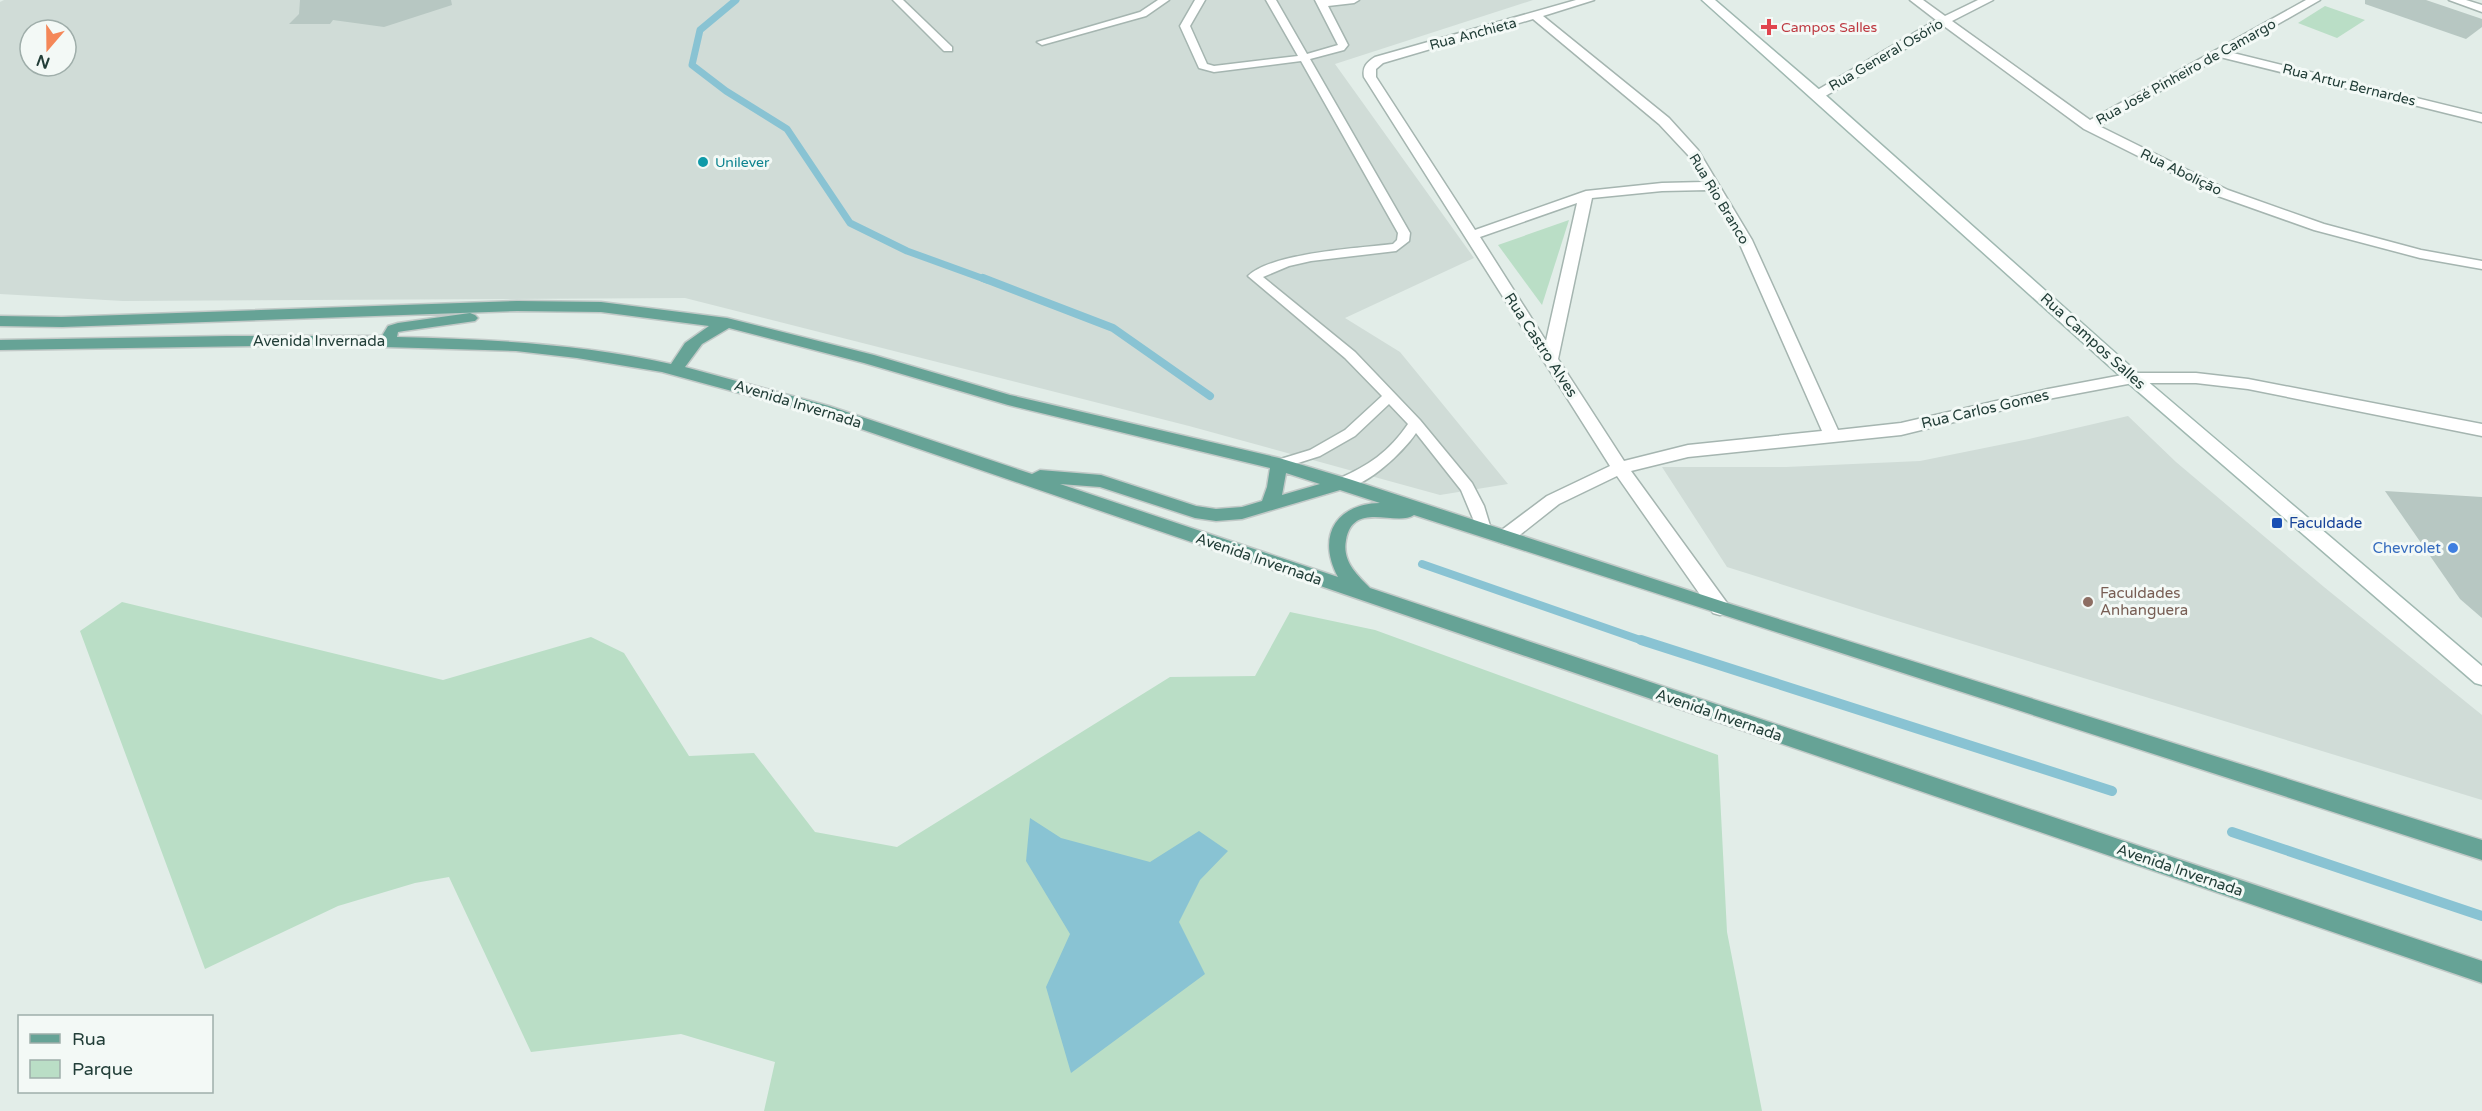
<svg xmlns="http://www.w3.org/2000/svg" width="2482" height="1111" viewBox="0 0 2482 1111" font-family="'Varela Round',sans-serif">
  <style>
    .built { fill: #d0dcd7; fill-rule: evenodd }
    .green { fill: #badec6 }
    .water { fill: #89c3d3 }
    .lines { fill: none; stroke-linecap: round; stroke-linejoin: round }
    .stream-far2 { stroke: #89c3d3; stroke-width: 7 }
    .stream-far1 { stroke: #89c3d3; stroke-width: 8 }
    .stream { stroke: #89c3d3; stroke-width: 10 }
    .building { fill: #b7c7c2 }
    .lane-casing { stroke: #a5b5b0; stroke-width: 3 }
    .street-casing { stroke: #a5b5b0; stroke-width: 3 }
    .secondary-casing { stroke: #a0b8b1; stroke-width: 3 }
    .primary-casing { stroke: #c1c9c7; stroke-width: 3 }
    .lane { fill: #fff; fill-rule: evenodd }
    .street { fill: #fff; fill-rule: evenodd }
    .secondary { fill: #fff; fill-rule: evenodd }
    .primary { fill: #66a396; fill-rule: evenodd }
    .health-dot { fill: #e0444e; stroke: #f3f9f6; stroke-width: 2 }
    .culture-dot { fill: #0f9aa8; stroke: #f3f9f6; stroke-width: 2 }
    .transit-dot { fill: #1a4fb4; stroke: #f3f9f6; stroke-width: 2 }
    .shop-dot { fill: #3f7fe0; stroke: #f3f9f6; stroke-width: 2 }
    .education-dot { fill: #8d6e63; stroke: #f3f9f6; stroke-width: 2 }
    .labels { text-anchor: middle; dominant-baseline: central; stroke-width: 6; stroke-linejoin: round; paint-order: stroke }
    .far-health-label { font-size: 14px; fill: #be3a42; stroke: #f3f9f6; text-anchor: start }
    .far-street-label { font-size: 14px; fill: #223e38; stroke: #f3f9f6 }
    .far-culture-label { font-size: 14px; fill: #0d838f; stroke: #f3f9f6; text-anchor: start }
    .street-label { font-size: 15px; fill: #223e38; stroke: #f3f9f6 }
    .transit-label { font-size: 15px; fill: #164399; stroke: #f3f9f6; text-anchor: start }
    .shop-label { font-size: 15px; fill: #366cbe; stroke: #f3f9f6; text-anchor: end }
    .education-label { font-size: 15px; fill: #785e54; stroke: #f3f9f6; text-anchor: start }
  </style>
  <rect width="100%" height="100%" fill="#e2ede8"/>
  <!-- built -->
  <g class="built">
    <path d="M4,0H1533L1335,64L1474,258L1345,318L1400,352L1508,484L1440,495L1189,426L685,298L123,301L0,294V2ZM30,30H66V66H30Z"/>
    <polygon points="2128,416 2176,462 2324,587 2482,715 2482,800 1881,616 1727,567 1662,467 1786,467 1920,461 2029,439"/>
  </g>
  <!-- green -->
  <g class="green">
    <polygon points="2325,6 2365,20 2337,38 2298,23"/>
    <polygon points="1569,220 1542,305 1498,245"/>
    <polygon points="122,602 443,680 591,637 624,653 689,756 754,753 815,832 897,847 1170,677 1255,676 1290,612 1375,630 1718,755 1727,932 1762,1111 764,1111 775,1062 681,1034 531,1052 449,877 415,883 338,906 205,969 80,631"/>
  </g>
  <!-- water -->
  <polygon class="water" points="1030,818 1061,838 1150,862 1199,831 1228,851 1200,880 1179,922 1205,974 1071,1073 1046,987 1070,934 1026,861"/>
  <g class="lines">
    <!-- stream-far2 -->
    <polyline class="stream-far2" points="736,0 700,30 692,65 726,91 787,129 850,223 907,251 987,280"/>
    <!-- stream-far1 -->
    <g class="stream-far1">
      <polyline points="983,278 1113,328 1210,396"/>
      <polyline points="1422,564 1646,642"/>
    </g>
    <!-- stream -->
    <g class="stream">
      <polyline points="1641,640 2112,791"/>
      <polyline points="2232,832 2482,916"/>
    </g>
  </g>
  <!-- building -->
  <g class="building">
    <polygon points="300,0 451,0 452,5 384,27 333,20 330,24 289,24 299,14"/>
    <polygon points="2365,0 2426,0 2482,19 2482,27 2466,39 2365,4"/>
    <polygon points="2385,491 2482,497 2482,618 2460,599"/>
  </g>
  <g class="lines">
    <!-- lane casing -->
    <g class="lane-casing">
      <g id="lane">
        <polygon points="893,0 903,0 952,47 952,51 944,51"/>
        <polygon points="1158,0 1169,0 1146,16 1042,45 1037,42 1140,12"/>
        <path d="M1195,0H1205L1190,26L1207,64L1214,66L1298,56L1266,0H1276L1307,54L1338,45L1315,0H1359L1354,3L1328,6L1348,45L1344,50L1310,59L1410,233L1409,241L1396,251L1311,261L1289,266L1263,277L1355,352L1420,420L1472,483L1484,506L1491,529L1489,533H1479L1461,490L1416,433C1404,451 1362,493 1338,487L1336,483L1338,479C1368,466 1389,452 1408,424L1389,404L1355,436L1320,456L1279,469L1272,464L1274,461L1310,450L1345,430L1382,396L1345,358L1248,276C1271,253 1359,248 1393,244L1397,240L1398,233L1301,61L1214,72L1199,68L1180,26Z"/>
      </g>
    </g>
    <!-- street casing -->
    <g class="street-casing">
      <g id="street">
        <path d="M1576,0H1594L1543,16L1669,118L1698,150L1752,240L1838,430L1901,423L2048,389L2133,373H2196L2248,379L2482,424V436L2248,389L2196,383H2133L2048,399L1901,435L1688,457L1631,471L1727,603L1729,608L1727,613L1720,615L1713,613L1617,476L1559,504L1511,542L1505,544L1499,542L1496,537L1499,532L1547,496L1610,466L1364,77C1362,67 1367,62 1375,57ZM1533,19L1659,124L1688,155L1704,182L1662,183L1586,191L1475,230L1376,77V69L1383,63ZM1708,190L1738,240L1822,431L1688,445L1624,461L1558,359L1592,198L1662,191ZM1577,203L1546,341L1480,237Z"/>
        <polygon points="1910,0 1923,0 1945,16 1978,0 1993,0 1952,21 2090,120 2306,0 2320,0 2229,52 2482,114 2482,122 2220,57 2099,126 2228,190 2324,224 2421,250 2482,261 2482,269 2420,258 2314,230 2218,196 2084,129 1944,26 1822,98 1814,98 1812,95 1814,92 1936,20"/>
        <polygon points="2449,0 2466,0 2482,5 2482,12"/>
      </g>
    </g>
    <!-- secondary casing -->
    <g class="secondary-casing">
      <polygon id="secondary" points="1702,0 1715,0 1822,92 2139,374 2482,666 2482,685 2475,683 2127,382"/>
    </g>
    <!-- primary casing -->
    <g class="primary-casing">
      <path id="primary" d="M517,301L601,302L727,318L874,355L1010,395L1279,458L1349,479L1724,602L2482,840V860L1414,515C1396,527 1353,500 1346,540C1342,561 1356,574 1370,588L2482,961V983L817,414L662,372L577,358L516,351L318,345L0,350V340L227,336H382L388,326L398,323L470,313L475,315L478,318L475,321L404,331L398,332L397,337C489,339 581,344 671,364L685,343L709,326L601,312L517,311L62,327L0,326V316L62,317ZM729,328L864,363L1008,405L1270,468L1267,487L1262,501L1242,507L1216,509L1196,506L1101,475L1040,470L1032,474L829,406L685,367L702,344ZM1286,473L1320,484L1282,495ZM1060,484L1100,487L1195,518L1216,521L1242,519L1340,490L1380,503C1334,504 1317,538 1338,577Z"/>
    </g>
    <!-- lane -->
    <use href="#lane" class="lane"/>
    <!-- street -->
    <use href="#street" class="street"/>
    <!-- secondary -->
    <use href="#secondary" class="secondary"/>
    <!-- primary -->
    <use href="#primary" class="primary"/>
  </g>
  <!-- markers -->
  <path class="health-dot" d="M1766 18h6v6h6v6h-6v6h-6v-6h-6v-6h6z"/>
  <circle class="culture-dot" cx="703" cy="162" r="6"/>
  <rect class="transit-dot" x="2271" y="517" width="12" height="12" rx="3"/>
  <circle class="shop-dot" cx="2453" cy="548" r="6"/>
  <circle class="education-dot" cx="2088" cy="602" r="6"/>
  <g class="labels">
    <!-- far-health labels -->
    <g class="far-health-label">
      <text x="1781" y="27">Campos Salles</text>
    </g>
    <!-- far-street labels -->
    <g class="far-street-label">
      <text transform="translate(1473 34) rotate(-15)">Rua Anchieta</text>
      <text transform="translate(1886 55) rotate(-30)">Rua General Osório</text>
      <text transform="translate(2186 72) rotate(-29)">Rua José Pinheiro de Camargo</text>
      <text transform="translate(2349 85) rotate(14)">Rua Artur Bernardes</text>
      <text transform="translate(2181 172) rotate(26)">Rua Abolição</text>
      <text transform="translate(1719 199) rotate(59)">Rua Rio Branco</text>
    </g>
    <!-- far-culture labels -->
    <g class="far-culture-label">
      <text x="715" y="162">Unilever</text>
    </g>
    <!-- street labels -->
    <g class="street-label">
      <text x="319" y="341">Avenida Invernada</text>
      <text transform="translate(2093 341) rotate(42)">Rua Campos Salles</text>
      <text transform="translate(1541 345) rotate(57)">Rua Castro Alves</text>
      <text transform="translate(798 404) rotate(17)">Avenida Invernada</text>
      <text transform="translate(1985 409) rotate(-13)">Rua Carlos Gomes</text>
      <text transform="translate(1259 559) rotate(19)">Avenida Invernada</text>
      <text transform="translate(1719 715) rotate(19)">Avenida Invernada</text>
      <text transform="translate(2180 870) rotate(19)">Avenida Invernada</text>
    </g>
    <!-- transit labels -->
    <g class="transit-label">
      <text x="2289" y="523">Faculdade</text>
    </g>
    <!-- shop labels -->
    <g class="shop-label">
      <text x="2441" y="548">Chevrolet</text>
    </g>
    <!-- education labels -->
    <g class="education-label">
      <text x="2100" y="593">Faculdades<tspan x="2100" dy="17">Anhanguera</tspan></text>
    </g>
  </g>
  <!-- legend -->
  <rect x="18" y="1015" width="195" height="78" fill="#f3f9f6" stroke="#9faeaa" stroke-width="1.5"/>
  <rect x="30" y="1034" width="30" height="9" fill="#66a396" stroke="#9faeaa" stroke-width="1.5"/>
  <text x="72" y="1045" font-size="18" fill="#223e38">Rua</text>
  <rect x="30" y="1060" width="30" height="18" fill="#badec6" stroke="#9faeaa" stroke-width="1.5"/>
  <text x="72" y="1075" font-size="18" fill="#223e38">Parque</text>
  <!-- north arrow -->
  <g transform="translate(48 48) rotate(200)"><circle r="28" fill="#f3f9f6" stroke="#9faeaa" stroke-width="1.5"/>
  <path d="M0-4.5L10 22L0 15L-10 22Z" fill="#f48758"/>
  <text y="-9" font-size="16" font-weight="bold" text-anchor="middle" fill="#223e38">N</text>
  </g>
</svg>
